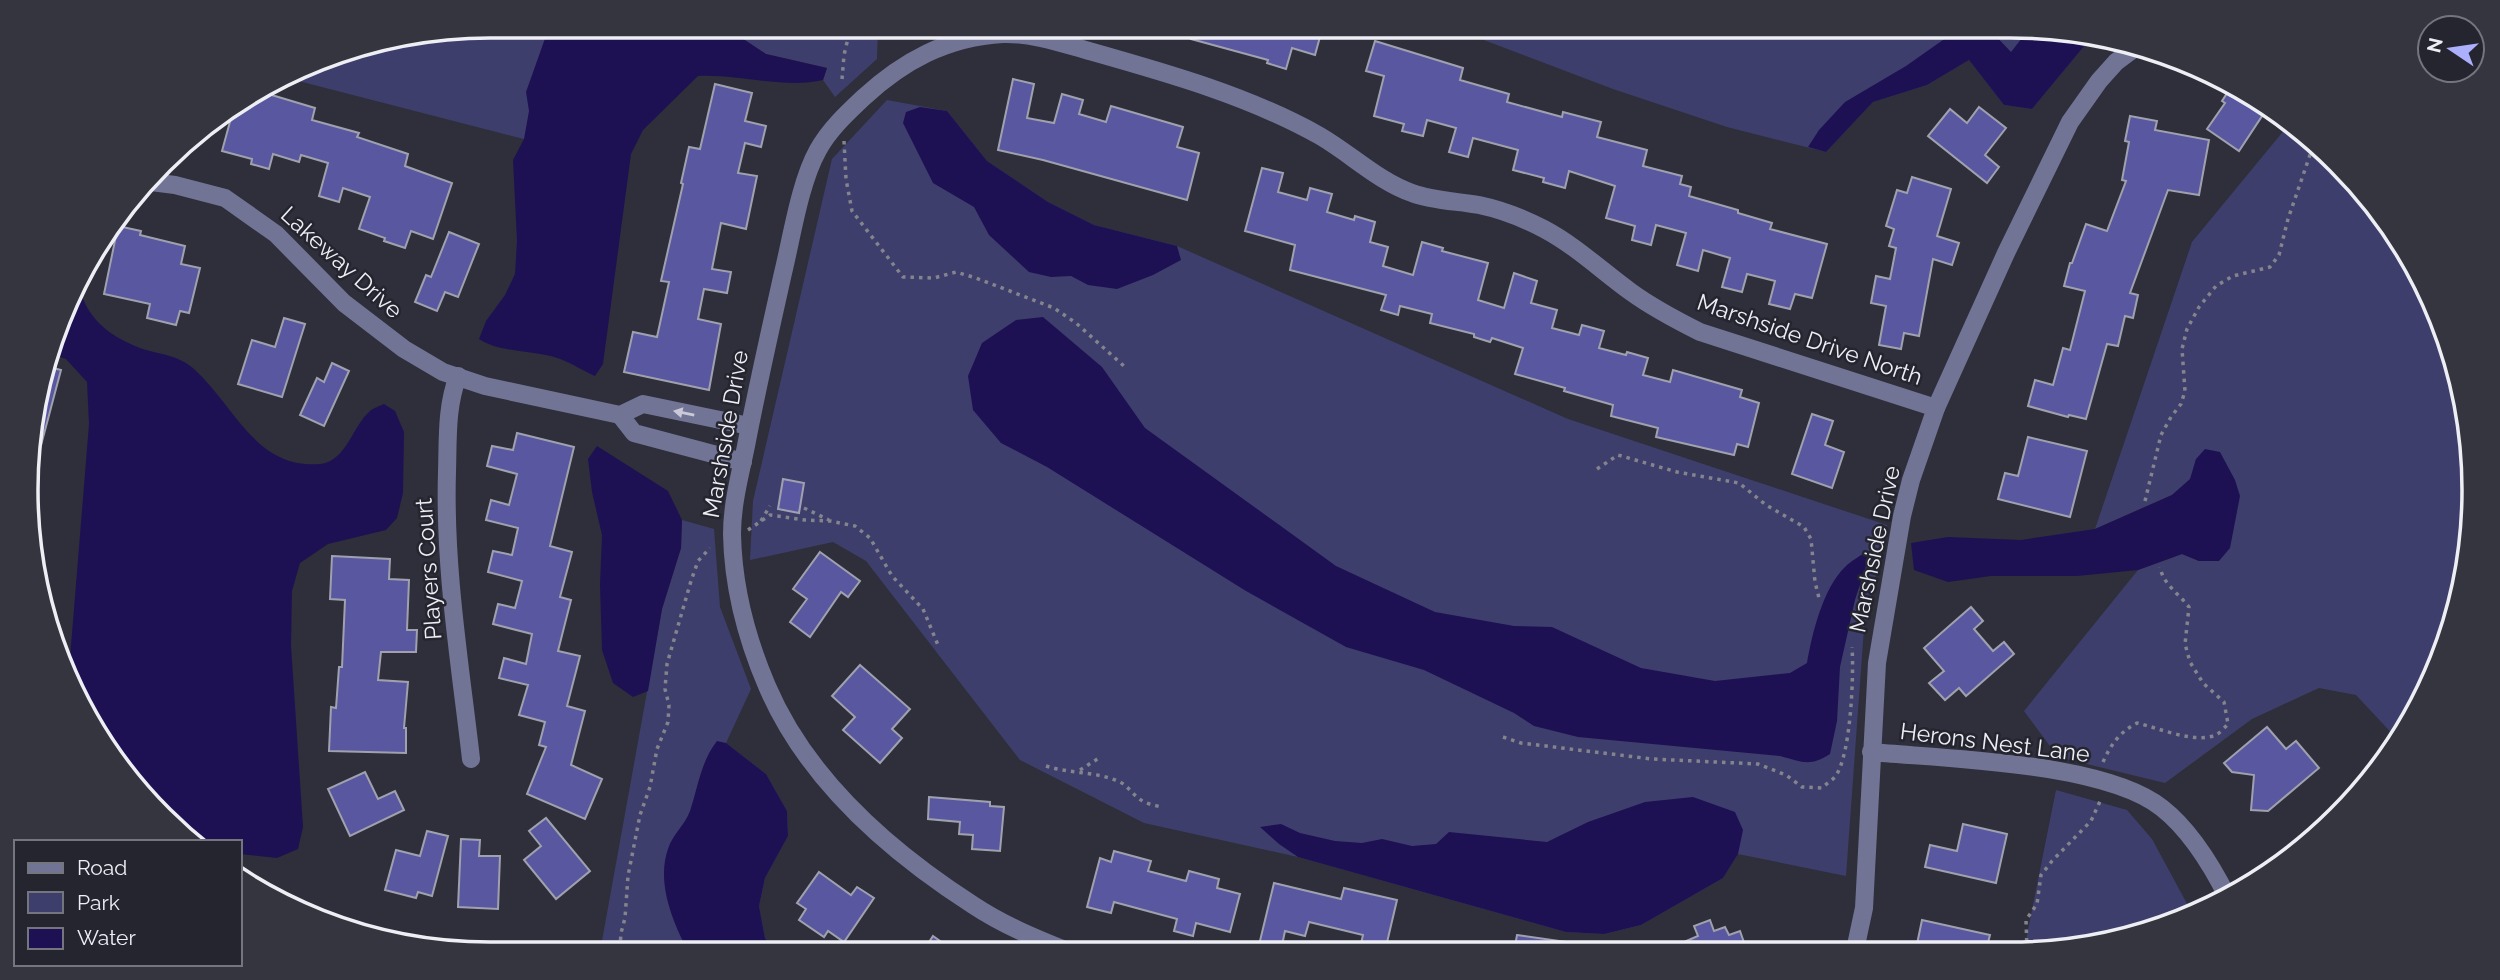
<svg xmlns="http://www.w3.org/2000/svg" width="2500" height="980" viewBox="0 0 2500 980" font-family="Raleway,sans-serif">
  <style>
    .green { fill: #3e3e6c }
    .water { fill: #1d1154 }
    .building { fill: #5957a0; stroke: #a0a1ae; stroke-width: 2 }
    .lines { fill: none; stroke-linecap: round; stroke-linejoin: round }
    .path { stroke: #83848d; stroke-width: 3.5; stroke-dasharray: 3.5 5; stroke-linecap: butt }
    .minor { stroke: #727496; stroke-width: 18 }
    .oneway { fill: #c9c9d8 }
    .labels { text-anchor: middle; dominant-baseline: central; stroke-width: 5; stroke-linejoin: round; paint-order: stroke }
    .street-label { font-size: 23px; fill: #eeeef5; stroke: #252530 }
    .rim { fill: none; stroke: #eeeef5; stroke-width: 3.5 }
  </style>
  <rect width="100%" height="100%" fill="#2e2f3a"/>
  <!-- green -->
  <g class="green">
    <polygon points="490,26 878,26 877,59 835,97 823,80 827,68 766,54 730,31 524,139 283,77 341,51"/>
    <polygon points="1447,26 2010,26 2090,39 2032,109 2004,105 1969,60 1927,85 1873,102 1826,152 1727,127 1613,89"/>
    <polygon points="887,100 947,111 987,161 1048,202 1094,225 1177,246 1568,419 1887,525 1864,628 1846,876 1738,854 1723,878 1641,925 1604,934 1566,932 1298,857 1144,823 1020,760 866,561 833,542 750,560 753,501 832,159"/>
    <polygon points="2290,123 2315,141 2378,207 2426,285 2458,370 2473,459 2470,550 2449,639 2399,741 2356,695 2319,688 2252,719 2165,783 2058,757 2024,711 2138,570 2182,554 2199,561 2196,459 2191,479 2172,495 2095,529 2192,242"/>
    <polygon points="682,520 714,529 720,607 751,689 726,743 766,774 787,811 788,836 765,878 759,906 765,938 774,953 519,954 602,941 662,609 681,548"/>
    <polygon points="2056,790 2127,810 2152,839 2192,913 2071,950 2024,950"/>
  </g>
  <!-- water -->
  <g class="water">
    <path d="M551,26H728L730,30L766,54L827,68L823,80C786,89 738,74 698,76L643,130L631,154L603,364L595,376C583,371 572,363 560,359C536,350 499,353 479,339L486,321L505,295L515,274L517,241L513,160L524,139L529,111L526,92L548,30Z"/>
    <polygon points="2029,29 2090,39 2032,109 2004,105 1969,60 1927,85 1873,102 1826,152 1808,147 1819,130 1845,102 1906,66 1950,35 1991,31 2011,52"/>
    <polygon points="920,107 947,111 987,161 1048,202 1094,225 1177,246 1181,260 1153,275 1117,289 1088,285 1071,276 1051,277 1029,272 989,235 974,207 933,183 903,123 906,112"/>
    <path d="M78,282C85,317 107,335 140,348C160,355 177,354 194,369C235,406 255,469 320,464C346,462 353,425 370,411C373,408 380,406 384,404L395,411L404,432L403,493L397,518L386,530L328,544L300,563L292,591L291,645L303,827L298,849L277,858L240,854V842H192L104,747L66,675L70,658L89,424L87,382L66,359L48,353L51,341Z"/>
    <path d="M1043,317L1102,367L1145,428L1336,566L1435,612L1514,626L1552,627L1641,668L1715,681L1790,673L1807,663C1812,634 1823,588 1845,567C1851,561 1860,556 1867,551L1869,557L1855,600L1840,667L1837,721L1830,754C1810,767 1802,762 1780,756L1578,737L1534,726L1514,713L1424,670L1346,647L1246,591L1047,467L1001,443L973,410L968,376L982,343L1016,320Z"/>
    <polygon points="597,446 668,491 682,520 681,548 662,609 648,691 633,697 613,683 602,650 600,585 602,535 592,492 588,459"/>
    <polygon points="2205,449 2220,452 2235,480 2240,496 2230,548 2219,561 2199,561 2182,554 2138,570 2077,576 1991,576 1948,582 1914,570 1911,543 1948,537 2021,540 2095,529 2172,495 2190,479 2196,459"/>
    <path d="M717,741L726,743L766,774L787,811L788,836L765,878L759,906L765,938L774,953H689C673,923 656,883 668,849C672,835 685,825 690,811C698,787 701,761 717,741Z"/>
    <polygon points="1693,797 1735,812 1743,830 1738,854 1723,878 1641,925 1604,934 1566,932 1298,857 1279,844 1260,827 1281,824 1300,833 1335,841 1362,843 1382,839 1412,846 1436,844 1449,832 1547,842 1588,822 1645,802"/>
  </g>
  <!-- building -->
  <g class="building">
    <polygon points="1195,26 1323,26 1315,55 1292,48 1286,69 1267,63 1268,60 1191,39"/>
    <polygon points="1375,41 1463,68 1460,80 1509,94 1507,102 1562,117 1563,112 1601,122 1597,137 1647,150 1643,166 1682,176 1680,184 1691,187 1689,196 1738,210 1738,213 1772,223 1770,229 1827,244 1812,298 1795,294 1790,309 1769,304 1775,281 1747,274 1742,292 1722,287 1730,258 1703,250 1698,271 1677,265 1686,233 1656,225 1651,245 1632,240 1635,226 1606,218 1615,186 1569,171 1565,188 1543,182 1544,178 1513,170 1518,150 1473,138 1468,157 1449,152 1456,128 1427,120 1423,136 1402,131 1404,124 1374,116 1384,76 1366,71"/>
    <polygon points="1013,79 1034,84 1027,118 1054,123 1062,94 1083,100 1079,114 1106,122 1111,106 1183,127 1177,147 1199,153 1187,200 1043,160 998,150"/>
    <polygon points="715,84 752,93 745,121 766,126 761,147 745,143 738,173 757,176 746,229 721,223 712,269 731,272 727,293 704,289 698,319 721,324 709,390 624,372 633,332 657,337 669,282 661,281 683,184 681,183 689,147 700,149"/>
    <polygon points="2233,84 2268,107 2239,151 2207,129 2225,103 2222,101"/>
    <polygon points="255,90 315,108 312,120 359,133 357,137 408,154 405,166 452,183 433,239 411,231 405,248 384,241 385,238 359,229 370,197 343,188 339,202 319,196 328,163 301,155 299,162 273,154 269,169 251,164 252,159 222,151 231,118 220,115"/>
    <polygon points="1979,107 2006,128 1985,155 1999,167 1987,183 1928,136 1950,109 1967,123"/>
    <polygon points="2130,116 2157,121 2155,130 2209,140 2199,195 2168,190 2130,293 2138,295 2133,318 2125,316 2118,346 2107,344 2086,419 2069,415 2068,417 2028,406 2035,380 2053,385 2063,348 2070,350 2085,291 2064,286 2070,263 2072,263 2086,224 2107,231 2126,181 2122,180 2129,142 2125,141"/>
    <polygon points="1262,168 1283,173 1278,192 1307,200 1310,188 1332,194 1327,212 1354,220 1355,216 1375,222 1370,242 1388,247 1383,266 1413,275 1422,242 1443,248 1442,251 1488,263 1478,300 1504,308 1514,273 1537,281 1531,303 1557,310 1552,328 1579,335 1582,325 1604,331 1599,348 1626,355 1627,352 1648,358 1643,375 1670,382 1673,370 1742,390 1740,397 1759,403 1748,447 1737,444 1734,455 1656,437 1658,428 1611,416 1613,405 1564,391 1565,388 1515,374 1523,348 1492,338 1490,342 1474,337 1474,334 1430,323 1432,314 1400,306 1398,315 1381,310 1386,295 1290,270 1295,245 1245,231"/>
    <polygon points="1912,177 1951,189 1937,236 1959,243 1952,265 1933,259 1919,336 1904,333 1901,349 1879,345 1886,306 1871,303 1876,276 1890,279 1896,248 1889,246 1894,229 1886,226 1897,190 1907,193"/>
    <polygon points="118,226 141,231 140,235 185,246 181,264 200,268 189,313 180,311 176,325 147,318 150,304 104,294"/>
    <polygon points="449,232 479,244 458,297 445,292 437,311 415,302 426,275 431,277"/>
    <polygon points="284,318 305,324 282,397 238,384 252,340 275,347"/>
    <polygon points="332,363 349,371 324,426 300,415 317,378 324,382"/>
    <polygon points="45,366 61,370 35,468 32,467 30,429"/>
    <polygon points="1812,414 1833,421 1825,445 1844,452 1832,488 1792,474"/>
    <polygon points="517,433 574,447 550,546 572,552 560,597 571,600 558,651 580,656 567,706 585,711 571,765 602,779 585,819 527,794 546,747 539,745 545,722 519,715 528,685 499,678 504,658 526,664 532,634 493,624 498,604 515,608 522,581 488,572 493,551 512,555 518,528 486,520 491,500 509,505 517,474 487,466 492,446 513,450"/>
    <polygon points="2028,437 2087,451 2070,517 1998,499 2005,473 2018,476"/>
    <polygon points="783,479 804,483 799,513 778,509"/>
    <polygon points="820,552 860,581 848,597 841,592 810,637 790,622 807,599 793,589"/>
    <polygon points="332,556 390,559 389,579 409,580 407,630 417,630 416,652 381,652 378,680 408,682 404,728 406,728 406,753 329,751 331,707 336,708 339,667 342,667 345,600 330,599"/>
    <polygon points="1971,607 1983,621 1974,629 1993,651 2004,642 2014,654 1966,696 1959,688 1945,700 1929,683 1944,671 1924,648"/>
    <polygon points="860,665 910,709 892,729 902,738 880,763 843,730 855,717 832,696"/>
    <polygon points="2267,727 2286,749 2296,741 2319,768 2268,811 2251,810 2254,775 2232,772 2224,763"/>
    <polygon points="365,772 378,799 395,791 404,810 350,836 328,789"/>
    <polygon points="929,797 990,802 990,806 1004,807 1000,851 972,849 973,835 959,834 960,822 928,819"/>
    <polygon points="546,818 590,871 556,899 524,860 541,846 529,831"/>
    <polygon points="1963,824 2007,834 1996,883 1925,867 1930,845 1957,851"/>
    <polygon points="427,831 448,836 432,896 418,892 416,898 385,890 396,850 420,856"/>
    <polygon points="461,839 480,840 479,856 500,856 498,909 458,907"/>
    <polygon points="1114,851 1151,861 1148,871 1186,881 1189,871 1219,879 1217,888 1240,894 1230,932 1196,923 1193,936 1174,931 1177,919 1114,902 1111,913 1087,907 1100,858 1111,862"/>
    <polygon points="819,872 851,895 857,887 874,898 844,942 828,931 824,937 799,920 806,909 797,903"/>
    <polygon points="1274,883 1341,899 1344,888 1397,900 1385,951 1359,952 1363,935 1309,922 1305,936 1285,931 1281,950 1259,945"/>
    <polygon points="1710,920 1714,931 1725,927 1729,935 1740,931 1747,951 1663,951 1698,936 1694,926"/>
    <polygon points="1922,920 1990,935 1986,950 1932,950 1933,947 1917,944"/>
    <polygon points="1517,935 1567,942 1567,951 1514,951"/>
    <polygon points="933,936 957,953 922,953"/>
  </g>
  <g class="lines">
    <!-- path -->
    <g class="path">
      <polyline points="1438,26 1515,37 1571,36"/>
      <polyline points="842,79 844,55 851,26"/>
      <polyline points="844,141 846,179 852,211 903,277 934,278 956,272 976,278 1054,308 1076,323 1125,367"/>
      <polyline points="1597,469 1618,455 1677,472 1739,483 1766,505 1804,527 1811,539 1815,582 1819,598"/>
      <polyline points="2145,501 2161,435 2171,417 2181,404 2185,391 2182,349 2187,329 2199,307 2216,286 2233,276 2270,267 2279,255 2288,219 2311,152 2318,144"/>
      <polyline points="804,508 829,520"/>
      <polyline points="761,521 770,506"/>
      <polyline points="748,530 770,515 805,520 830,521 855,526 870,538 892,576 923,609 938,645"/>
      <path d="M1503,737L1521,743L1652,759L1758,764L1786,775L1802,787L1822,788C1826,784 1831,781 1835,777C1851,756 1854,674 1852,647"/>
      <path d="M2103,762C2111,744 2120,732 2137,723C2159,728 2194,744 2216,735C2220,733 2225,727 2228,724L2224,702L2203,683L2190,662L2185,644L2189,607C2179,594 2163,584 2160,567"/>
      <path d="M1046,766C1070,774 1096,771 1120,782C1128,786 1133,795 1141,800C1146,804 1154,805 1161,807"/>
      <polyline points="1080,770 1099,758"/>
      <polyline points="2027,950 2026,920 2037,904 2041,875 2052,861 2091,821 2101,799"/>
      <polyline points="628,953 620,947 621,933 625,918 628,876 640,815 650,787 657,749 668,722 669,705 665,689 667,664 691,581 698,561 710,548"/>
    </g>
    <!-- minor -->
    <g class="minor">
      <polyline points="151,182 175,185 225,198 276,234 344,303 404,349 443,372 485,386 620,415 643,404 749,426"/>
      <path d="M458,376C446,407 448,440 447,472C444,568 460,663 471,759"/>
      <polyline points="620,415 634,433 743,462"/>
      <path d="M1871,752C1946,759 2104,762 2162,808C2190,830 2212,866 2228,898"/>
      <polyline points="1855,950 1864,908 1877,663 1902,516 1911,480 1936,408 2006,253 2070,122 2099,81 2116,62 2136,47"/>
      <path d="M1070,952C1037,939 1003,925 973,905C889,851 807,780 767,686C746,637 733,587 732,534C732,504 740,475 746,446C757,388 770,331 783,273C792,236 800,182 818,150C829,130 846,114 863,98C903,61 947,37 1003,34C1032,33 1061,43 1089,51C1167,73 1249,96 1320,136C1351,154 1378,181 1412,193C1433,201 1457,201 1479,205C1503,210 1523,218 1544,229C1576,246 1602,271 1631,292C1653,308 1676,320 1700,332L1936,408"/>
    </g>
  </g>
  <!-- one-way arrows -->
  <defs><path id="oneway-solid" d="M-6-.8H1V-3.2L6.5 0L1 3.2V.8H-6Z" transform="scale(1.75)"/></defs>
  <use class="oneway" href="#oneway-solid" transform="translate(684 413) rotate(-168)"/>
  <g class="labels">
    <!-- street labels -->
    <g class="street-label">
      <text transform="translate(342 262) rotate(42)">Lakeway Drive</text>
      <text transform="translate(1810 339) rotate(19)">Marshside Drive North</text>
      <text transform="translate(725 434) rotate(-80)">Marshside Drive</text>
      <text transform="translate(1874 549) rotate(-78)">Marshside Drive</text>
      <text transform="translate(428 569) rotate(-94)">Players Court</text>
      <text transform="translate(1995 742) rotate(7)">Herons Nest Lane</text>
    </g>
  </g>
  <!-- crop -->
  <path d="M0 0H2500V980H0ZM490 38H2010A452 452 0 0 1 2462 490V490A452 452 0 0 1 2010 942H490A452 452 0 0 1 38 490V490A452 452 0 0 1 490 38Z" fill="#353540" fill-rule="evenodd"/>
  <path class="rim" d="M490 38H2010A452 452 0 0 1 2462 490V490A452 452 0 0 1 2010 942H490A452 452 0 0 1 38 490V490A452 452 0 0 1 490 38Z"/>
  <!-- legend -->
  <rect x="14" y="840" width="228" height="126" fill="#252530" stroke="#75757f" stroke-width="2"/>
  <rect x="28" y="863" width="35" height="10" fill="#727496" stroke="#75757f" stroke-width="2"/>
  <text x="77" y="875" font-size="21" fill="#eeeef5">Road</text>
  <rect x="28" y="892" width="35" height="21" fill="#3e3e6c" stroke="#75757f" stroke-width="2"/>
  <text x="77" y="910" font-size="21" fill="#eeeef5">Park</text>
  <rect x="28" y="928" width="35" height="21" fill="#1d1154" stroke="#75757f" stroke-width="2"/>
  <text x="77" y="945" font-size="21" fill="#eeeef5">Water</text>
  <!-- north arrow -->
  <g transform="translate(2451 49) rotate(283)"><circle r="33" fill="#252530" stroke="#75757f" stroke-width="2"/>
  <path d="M0-5L12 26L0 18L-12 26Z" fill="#acaffb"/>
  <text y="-10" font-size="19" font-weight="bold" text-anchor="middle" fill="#eeeef5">N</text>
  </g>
</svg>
